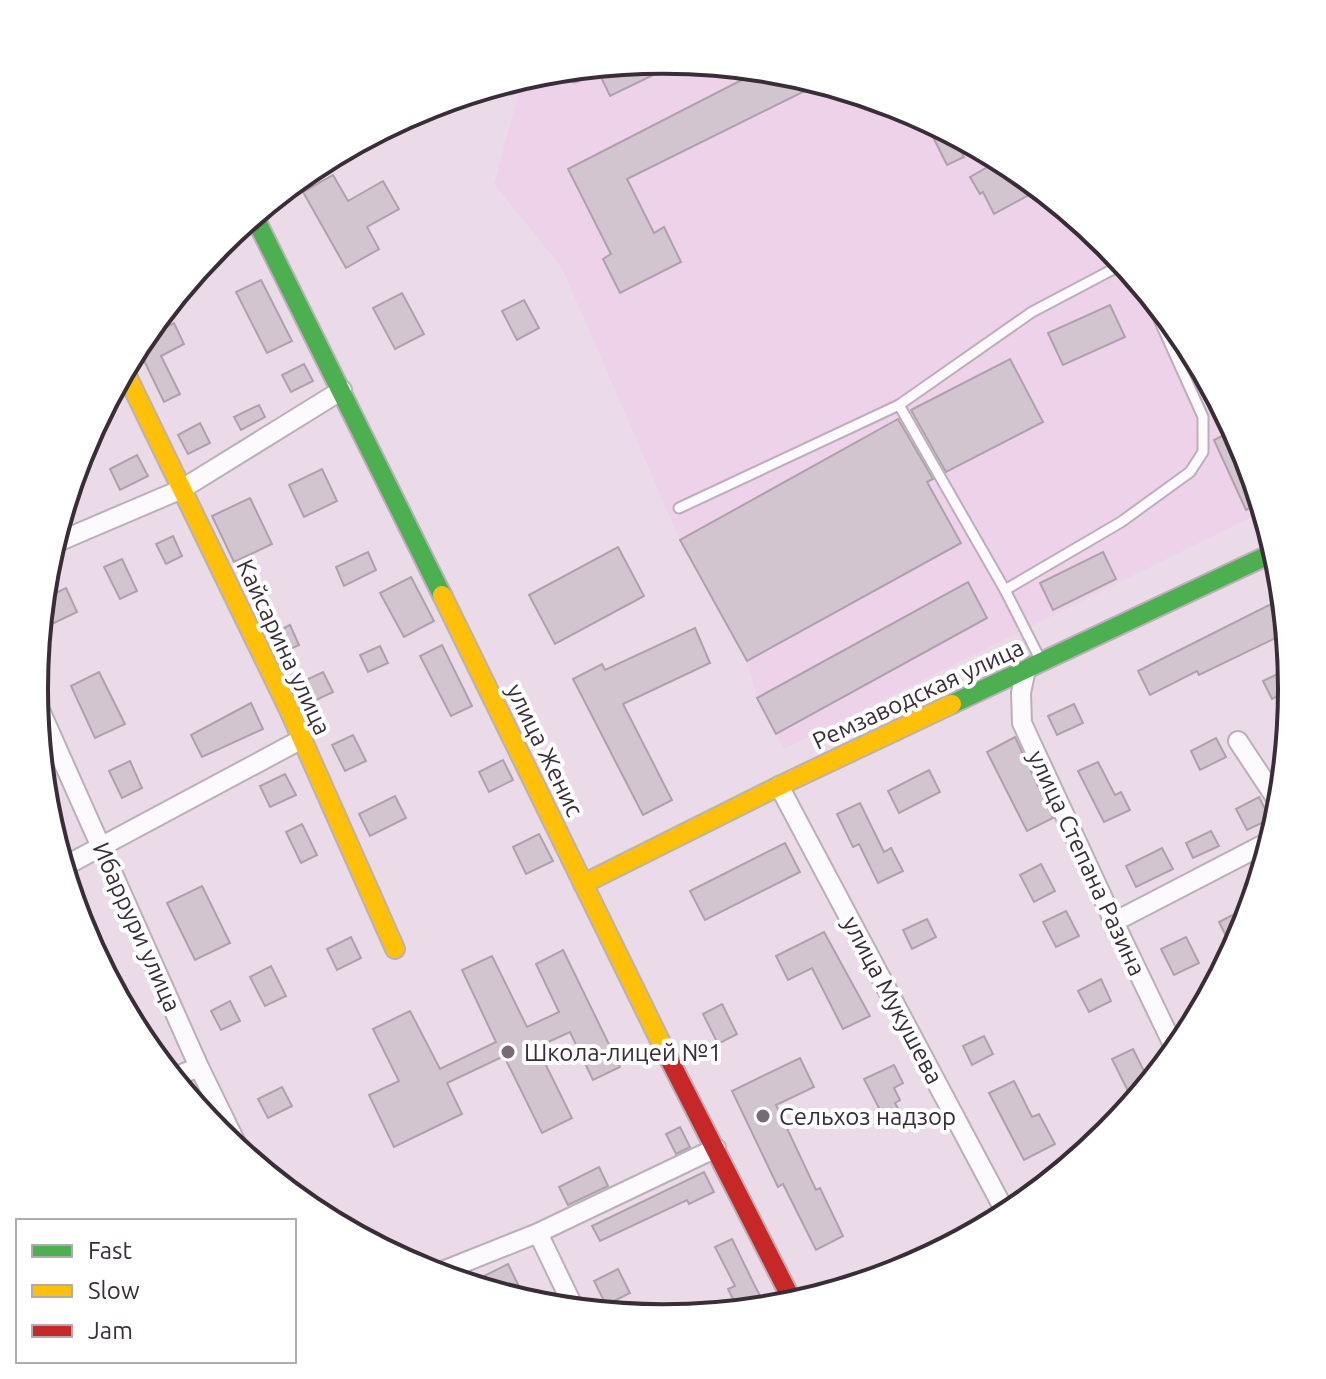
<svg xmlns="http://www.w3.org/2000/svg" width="1326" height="1379" viewBox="0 0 1326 1379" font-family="Ubuntu,sans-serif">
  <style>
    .built { fill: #edd2ea }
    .green { fill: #c0d0be }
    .building { fill: #d2c5d0; stroke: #aea1ac; stroke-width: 2 }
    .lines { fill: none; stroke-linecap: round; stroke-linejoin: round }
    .lane-casing { stroke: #bbafba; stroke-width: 13 }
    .street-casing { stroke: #bbafba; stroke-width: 22 }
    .fast-casing { stroke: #bbafba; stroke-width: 22 }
    .slow-casing { stroke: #bbafba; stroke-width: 22 }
    .jam-casing { stroke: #bbafba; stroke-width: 22 }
    .lane { stroke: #fcfafc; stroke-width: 9 }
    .street { stroke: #fcfafc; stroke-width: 18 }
    .fast { stroke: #4caf50; stroke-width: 18 }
    .slow { stroke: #ffc107; stroke-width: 18 }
    .jam { stroke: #c62828; stroke-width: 18 }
    .poi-dot { fill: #776b76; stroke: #fff; stroke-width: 3 }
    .labels { text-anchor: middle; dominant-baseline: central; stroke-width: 8; stroke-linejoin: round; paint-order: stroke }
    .street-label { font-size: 24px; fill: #392e38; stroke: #fff }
    .poi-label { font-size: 24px; fill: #392e38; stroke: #fff; text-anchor: start }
    .rim { fill: none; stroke: #392e38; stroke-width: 4 }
  </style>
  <rect width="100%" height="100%" fill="#ebdbe9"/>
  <!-- built -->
  <polygon class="built" points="663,61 786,73 904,109 952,134 954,138 957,137 1013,167 1108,245 1186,340 1244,449 1263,511 784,749 757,698 747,661 680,540 562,268 494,184 523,78 541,73"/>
  <!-- green -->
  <polygon class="green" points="368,137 361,152 288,188 314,166"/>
  <!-- building -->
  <g class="building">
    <polygon points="663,60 680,62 610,96 599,73 602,66"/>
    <polygon points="761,70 786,73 821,83 627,179 654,233 664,227 681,262 620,293 603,259 611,254 568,169"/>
    <polygon points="924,119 952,134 964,157 947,165"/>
    <polygon points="1000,160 1040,189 994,214 983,192 980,194 970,177"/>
    <polygon points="333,175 348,201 383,181 399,209 367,227 379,249 346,268 303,192"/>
    <polygon points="261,280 292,341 267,353 236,292"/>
    <polygon points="402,293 424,334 395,349 373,308"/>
    <polygon points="524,300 539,328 517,340 502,311"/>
    <polygon points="1110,305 1125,337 1063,365 1048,333"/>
    <polygon points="174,323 184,344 161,356 180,394 164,402 137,346 140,341"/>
    <polygon points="1010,359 1043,422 946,472 911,410"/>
    <polygon points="304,364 313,381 291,392 282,375"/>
    <polygon points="259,405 265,417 241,430 234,417"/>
    <polygon points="898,419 933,479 927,482 961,543 747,661 680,540"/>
    <polygon points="200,423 210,443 188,454 178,435"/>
    <polygon points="1234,430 1244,449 1261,503 1246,510 1214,440"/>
    <polygon points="137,455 148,476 120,490 110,469"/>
    <polygon points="322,469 337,501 304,517 289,485"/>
    <polygon points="250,498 272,544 234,562 212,516"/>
    <polygon points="173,536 182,556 166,564 156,544"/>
    <polygon points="618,547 644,596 555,644 529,595"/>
    <polygon points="368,552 376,570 344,586 336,567"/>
    <polygon points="1103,552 1116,579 1053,610 1040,583"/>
    <polygon points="122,559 137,591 120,599 104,567"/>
    <polygon points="411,577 434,621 404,637 380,593"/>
    <polygon points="968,582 987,618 776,734 757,698"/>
    <polygon points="66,588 77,612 52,624 42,605 43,599"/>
    <polygon points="1277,601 1285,617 1286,633 1199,675 1197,671 1150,695 1138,671"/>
    <polygon points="290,625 299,645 284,652 275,633"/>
    <polygon points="695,628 710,663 623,704 672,800 643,815 573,679 602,664 605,670"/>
    <polygon points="442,645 472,706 451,716 420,656"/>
    <polygon points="380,646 388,663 368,672 360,655"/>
    <polygon points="1290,668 1292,689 1272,699 1263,681"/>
    <polygon points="99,672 125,724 95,738 71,686"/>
    <polygon points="323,672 333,692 314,701 304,681"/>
    <polygon points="251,703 263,729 202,757 191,735"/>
    <polygon points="1074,704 1083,723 1057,735 1048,716"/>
    <polygon points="353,735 366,761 345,771 332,745"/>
    <polygon points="1015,737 1053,818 1027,831 987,752"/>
    <polygon points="1216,738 1226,757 1200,770 1191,751"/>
    <polygon points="503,760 513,780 489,792 479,772"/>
    <polygon points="130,761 142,788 122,798 109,771"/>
    <polygon points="1098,762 1115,795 1121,792 1130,810 1104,822 1078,771"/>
    <polygon points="929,770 940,792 899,813 888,791"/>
    <polygon points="285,774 296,795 270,807 260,786"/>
    <polygon points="395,796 406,818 370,836 359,814"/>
    <polygon points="1259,797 1270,819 1247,830 1236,809"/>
    <polygon points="860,803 884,852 891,848 903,871 878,883 859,844 853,847 837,814"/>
    <polygon points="302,824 317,855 301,863 286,832"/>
    <polygon points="1211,831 1219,846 1193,858 1186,843"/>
    <polygon points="539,834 553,861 526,874 513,847"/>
    <polygon points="785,843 800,872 705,920 690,891"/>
    <polygon points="1162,848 1173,869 1136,887 1126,866"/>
    <polygon points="1041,864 1055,891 1034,902 1020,875"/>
    <polygon points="202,886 230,943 195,960 167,903"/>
    <polygon points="1252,905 1241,936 1229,942 1219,922"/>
    <polygon points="1066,911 1079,936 1056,947 1043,922"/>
    <polygon points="927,919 936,937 912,949 903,930"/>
    <polygon points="824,932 870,1016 843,1029 812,968 788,980 776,956"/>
    <polygon points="351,937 361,958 337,970 327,949"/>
    <polygon points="1186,937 1199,963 1174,975 1161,949"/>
    <polygon points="563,950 620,1067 593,1080 570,1032 537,1047 572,1118 542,1133 504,1056 447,1083 462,1114 394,1147 369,1095 399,1081 373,1029 410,1011 440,1069 496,1042 462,970 492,956 527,1027 559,1012 536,964"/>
    <polygon points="271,966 286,996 265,1006 250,977"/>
    <polygon points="1101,979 1111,1001 1089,1012 1078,991"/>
    <polygon points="230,1001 240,1021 221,1030 211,1011"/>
    <polygon points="722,1004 737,1034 718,1044 703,1014"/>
    <polygon points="984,1036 993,1054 972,1065 963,1046"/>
    <polygon points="1133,1049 1150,1083 1134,1103 1112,1059"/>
    <polygon points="800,1058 814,1087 776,1105 816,1190 820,1188 843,1236 816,1250 783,1184 778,1187 732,1091"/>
    <polygon points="894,1065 903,1083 894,1088 900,1100 895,1103 901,1114 882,1124 875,1110 879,1108 864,1079"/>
    <polygon points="1014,1081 1032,1117 1039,1114 1055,1144 1024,1160 989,1093"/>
    <polygon points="282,1087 292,1106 268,1118 258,1099"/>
    <polygon points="680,1127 690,1147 676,1154 666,1134"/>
    <polygon points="599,1167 608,1186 568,1205 559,1187"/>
    <polygon points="704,1172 714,1192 689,1204 687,1200 600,1241 592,1226"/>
    <polygon points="732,1239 751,1278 766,1308 739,1311 728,1289 735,1286 715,1247"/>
    <polygon points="508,1264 527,1303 483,1289 478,1279"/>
    <polygon points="618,1269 630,1293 606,1305 594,1281"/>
  </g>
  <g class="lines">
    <!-- lane casing -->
    <g class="lane-casing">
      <g id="lane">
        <polyline points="575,77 595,67"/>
        <polyline points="899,405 1005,590 1041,661"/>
        <polyline points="679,508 899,405 1032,312 1123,264"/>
        <polyline points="1005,590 1121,522 1190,472 1203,452 1203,417 1147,293"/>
      </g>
    </g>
    <!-- street casing -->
    <g class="street-casing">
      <g id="street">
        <polyline points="53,544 182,489 342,390"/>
        <polyline points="1026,669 1021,693 1022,723 1114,922 1176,1051"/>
        <polyline points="35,699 199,1067 241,1153"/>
        <polyline points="1238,741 1281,806"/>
        <polyline points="779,786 1007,1215"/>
        <polyline points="63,867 302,739"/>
        <polyline points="1114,922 1272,840"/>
        <polyline points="172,1078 199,1067"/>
        <polyline points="538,1233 575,1310"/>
        <polyline points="435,1274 538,1233 716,1148"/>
      </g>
    </g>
    <!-- fast casing -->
    <g class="fast-casing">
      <g id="fast">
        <polyline points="254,216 442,595"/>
        <polyline points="952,704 1275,552"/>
      </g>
    </g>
    <!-- slow casing -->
    <g class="slow-casing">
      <g id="slow">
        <polyline points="124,370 290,712 395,949"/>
        <polyline points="442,595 666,1053"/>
        <polyline points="583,884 779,786 952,704"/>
      </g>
    </g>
    <!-- jam casing -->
    <g class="jam-casing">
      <polyline id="jam" points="666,1053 794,1304"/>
    </g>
    <!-- lane -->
    <use href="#lane" class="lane"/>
    <!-- street -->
    <use href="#street" class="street"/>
    <!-- fast -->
    <use href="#fast" class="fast"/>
    <!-- slow -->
    <use href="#slow" class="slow"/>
    <!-- jam -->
    <use href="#jam" class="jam"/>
  </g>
  <!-- markers -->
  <g class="poi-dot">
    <circle cx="508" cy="1052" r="8"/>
    <circle cx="763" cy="1116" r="8"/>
  </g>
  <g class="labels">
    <!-- street labels -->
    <g class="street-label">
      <text transform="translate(284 647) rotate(65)">Кайсарина улица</text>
      <text transform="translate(918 694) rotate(-25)">Ремзаводская улица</text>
      <text transform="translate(545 750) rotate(64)">улица Женис</text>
      <text transform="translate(1087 863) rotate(65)">улица Степана Разина</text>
      <text transform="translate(137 927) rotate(66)">Ибаррури улица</text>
      <text transform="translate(893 1000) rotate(62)">улица Мукушева</text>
    </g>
    <!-- poi labels -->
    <g class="poi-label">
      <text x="524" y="1052">Школа-лицей №1</text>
      <text x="779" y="1116">Сельхоз надзор</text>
    </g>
  </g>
  <!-- crop -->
  <path d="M0 0H1326V1379H0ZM48 689a615 615 0 1 1 1230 0a615 615 0 1 1-1230 0Z" fill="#fff" fill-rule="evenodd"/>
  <path class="rim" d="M48 689a615 615 0 1 1 1230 0a615 615 0 1 1-1230 0Z"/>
  <!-- legend -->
  <rect x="16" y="1219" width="280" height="144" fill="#ffffff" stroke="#b0abaf" stroke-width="2"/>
  <rect x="32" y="1245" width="40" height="12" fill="#4caf50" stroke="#b0abaf" stroke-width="2"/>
  <text x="88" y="1259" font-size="24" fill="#392e38">Fast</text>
  <rect x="32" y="1285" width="40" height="12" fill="#ffc107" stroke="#b0abaf" stroke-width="2"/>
  <text x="88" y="1299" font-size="24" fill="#392e38">Slow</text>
  <rect x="32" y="1325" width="40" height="12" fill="#c62828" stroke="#b0abaf" stroke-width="2"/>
  <text x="88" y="1339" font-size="24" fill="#392e38">Jam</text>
</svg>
